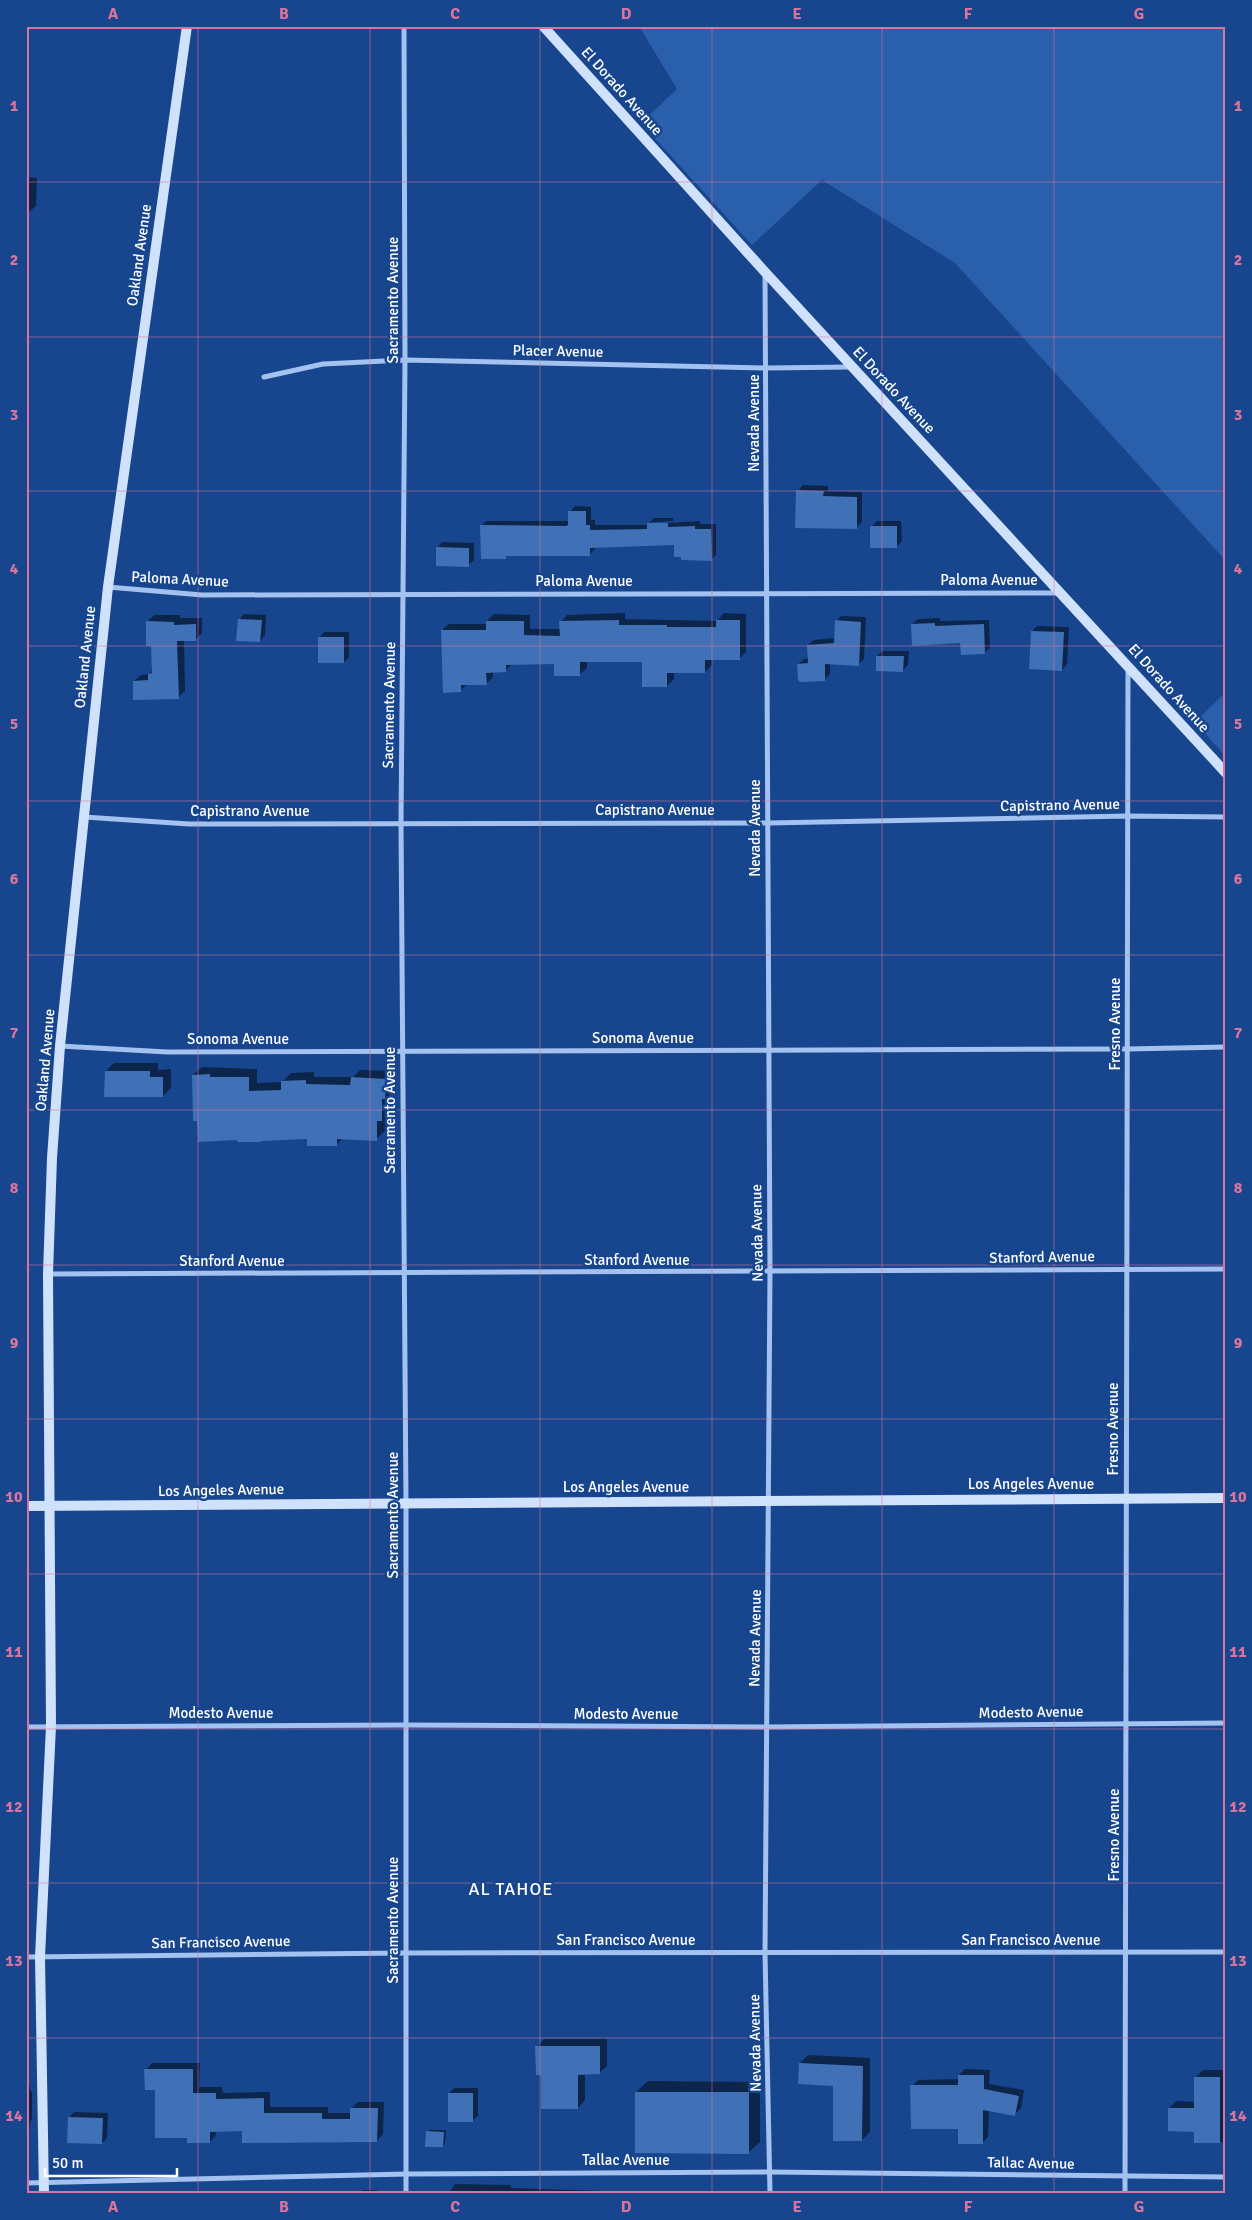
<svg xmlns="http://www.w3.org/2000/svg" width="1252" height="2220" viewBox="0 0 1252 2220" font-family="Signika,sans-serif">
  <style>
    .green { fill: #2a5fac }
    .shadow { fill: #0007 }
    .building { fill: #4070b6 }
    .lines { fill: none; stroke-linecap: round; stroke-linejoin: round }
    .street { stroke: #a3c2ef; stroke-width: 5 }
    .secondary { stroke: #d0e1fb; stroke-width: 10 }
    .grid { fill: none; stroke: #da749d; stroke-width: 1; stroke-opacity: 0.55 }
    .labels { text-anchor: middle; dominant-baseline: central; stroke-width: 5; stroke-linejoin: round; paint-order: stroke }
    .street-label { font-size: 15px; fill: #fff; stroke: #17468e }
    .quarter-label { font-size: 18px; letter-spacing: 1px; fill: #fff; stroke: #17468e }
    .neatline { fill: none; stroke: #da749d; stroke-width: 2 }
    .grid-label { font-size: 16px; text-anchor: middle; font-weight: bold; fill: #da749d }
  </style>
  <rect width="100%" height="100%" fill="#17468e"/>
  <!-- green -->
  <g class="green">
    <polygon points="639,26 1226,26 1226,561 955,263 822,180 752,245 641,123 677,89"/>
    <polygon points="1226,692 1226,757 1195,722"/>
  </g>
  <!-- shadow -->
  <g class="shadow">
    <polygon points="26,177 37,178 36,206 27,214"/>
    <polygon points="803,485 828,486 828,491 862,492 862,522 857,527 798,491"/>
    <polygon points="575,506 591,507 591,520 595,520 595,525 648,525 654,518 673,518 673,521 652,522 652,524 700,521 700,524 716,524 716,555 711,560 675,544 595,546 595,549 589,555 508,555 505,557 481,526 486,521 569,521 570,512"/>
    <polygon points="877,521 901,521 902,541 896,547 871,527"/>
    <polygon points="442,542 474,543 474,560 468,565 437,548"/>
    <polygon points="625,613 625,619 717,621 724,613 746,614 746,652 739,659 712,659 712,665 705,672 674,672 674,679 667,686 643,660 587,661 587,668 580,674 555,663 512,664 505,671 493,671 493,677 486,684 467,684 460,691 442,630 449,624 487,624 487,621 494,614 530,615 530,629 561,629 561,622 567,615"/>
    <polygon points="244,614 266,615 265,635 260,641 239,620"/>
    <polygon points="154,615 180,615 180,618 202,618 202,633 195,640 184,640 185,691 178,697 134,681 141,675 149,674 153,670 152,645 148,621"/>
    <polygon points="841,616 866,617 864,659 858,665 830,663 830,674 825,679 798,664 804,659 809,658 808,645 814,640 835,638 836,621"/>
    <polygon points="940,618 940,621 989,620 990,648 984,653 962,642 912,624 918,619"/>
    <polygon points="1037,626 1069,627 1067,664 1062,670 1032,631"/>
    <polygon points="324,632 349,632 349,657 344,662 319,638"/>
    <polygon points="882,651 909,651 908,665 903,670 877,656"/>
    <polygon points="114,1063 158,1063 158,1070 171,1069 171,1088 163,1096 106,1071"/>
    <polygon points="202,1067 257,1069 257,1083 282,1082 291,1073 314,1072 314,1077 353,1077 360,1070 393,1071 393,1090 390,1093 390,1111 385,1115 385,1131 376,1139 343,1138 336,1145 308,1138 263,1139 261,1141 193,1075"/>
    <polygon points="544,2039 607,2039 607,2066 599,2073 585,2073 585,2100 578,2108 542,2074 537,2047"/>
    <polygon points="808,2055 870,2058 870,2132 862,2140 834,2085 800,2063"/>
    <polygon points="152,2063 200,2063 199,2087 222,2087 223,2093 270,2092 270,2107 328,2107 328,2113 351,2113 351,2109 358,2102 384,2102 383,2134 377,2141 243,2130 216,2130 216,2135 210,2142 189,2137 146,2070"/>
    <polygon points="965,2069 990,2070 989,2084 1024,2090 1021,2108 1015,2114 989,2110 988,2137 982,2143 959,2127 912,2086 918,2080 959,2079 959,2075"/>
    <polygon points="1203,2070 1226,2070 1226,2142 1195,2142 1195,2131 1169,2108 1176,2101 1196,2102 1196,2077"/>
    <polygon points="26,2081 29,2081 30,2091 32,2092 32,2119 30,2122 29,2134 26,2137"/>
    <polygon points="648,2081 760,2082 760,2142 748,2153 636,2092"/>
    <polygon points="454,2088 478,2088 478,2116 472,2121 449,2093"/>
    <polygon points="74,2112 108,2113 107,2138 102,2143 69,2118"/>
    <polygon points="429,2130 446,2130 445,2143 443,2146 427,2132"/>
    <polygon points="455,2184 511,2185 511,2188 606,2191 606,2194 448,2194"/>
    <polygon points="363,2190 377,2190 377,2194 359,2194"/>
  </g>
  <!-- building -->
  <g class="building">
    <polygon points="796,490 824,491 823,496 857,497 857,529 795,528"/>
    <polygon points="568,511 586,511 586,525 590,525 590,530 647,529 647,523 668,523 668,527 695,526 695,529 711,529 712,561 681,560 681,557 674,557 674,545 590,548 590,556 506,556 506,559 481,559 480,525 566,526 568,525"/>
    <rect x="870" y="526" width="27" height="22"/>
    <polygon points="436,547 469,548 469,567 436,566"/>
    <polygon points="238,619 262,620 260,642 236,641"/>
    <polygon points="619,620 619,625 667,625 667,627 716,627 716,620 740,620 740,660 705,660 705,673 667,673 667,687 642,687 642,662 580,662 580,676 554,676 554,664 506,665 506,672 486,673 487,685 461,685 461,692 443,693 441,630 486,630 486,621 524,621 524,635 560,636 559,621"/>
    <polygon points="835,620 861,622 859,666 825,664 825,681 800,682 798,680 797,664 808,663 807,645 834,643"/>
    <polygon points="146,621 174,622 174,625 196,624 196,641 177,641 179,699 133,700 133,681 148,680 148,674 152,673 151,646 146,646"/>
    <polygon points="935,623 935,626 984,624 985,654 961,655 960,643 912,646 911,624"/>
    <polygon points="1031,631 1064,632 1062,671 1029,669"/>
    <rect x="318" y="637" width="26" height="26"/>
    <polygon points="876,656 904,656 903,672 876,671"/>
    <polygon points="105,1071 150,1071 150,1077 163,1077 163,1097 104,1097"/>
    <polygon points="210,1074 210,1077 249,1077 249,1091 281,1090 281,1081 306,1080 306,1084 350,1085 351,1077 386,1079 385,1099 382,1099 382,1121 377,1121 377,1141 337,1139 337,1146 307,1146 307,1139 261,1141 261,1142 237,1142 237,1140 198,1142 197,1121 193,1121 192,1075"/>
    <polygon points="535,2046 600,2046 600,2074 578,2075 578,2109 541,2109 541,2075 536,2075"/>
    <polygon points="799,2063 863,2066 862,2141 833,2141 833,2086 798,2084"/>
    <polygon points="144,2069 193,2069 193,2093 216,2093 216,2099 264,2098 264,2113 322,2113 322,2119 350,2119 350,2108 378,2108 377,2142 242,2143 242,2131 210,2132 210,2143 187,2143 187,2138 155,2138 155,2090 145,2090"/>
    <polygon points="958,2075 984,2075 984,2089 1019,2096 1015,2116 983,2110 983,2144 958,2144 958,2129 911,2129 910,2085 958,2085"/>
    <polygon points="1194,2077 1220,2077 1220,2143 1194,2143 1194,2132 1168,2131 1168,2108 1194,2108"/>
    <polygon points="635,2092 749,2092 749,2154 635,2153"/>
    <rect x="448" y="2093" width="25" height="29"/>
    <polygon points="68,2117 103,2118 102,2144 67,2143"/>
    <polygon points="426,2131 444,2132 443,2147 425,2147"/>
  </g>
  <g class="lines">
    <!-- street -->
    <g class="street">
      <polyline points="404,26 405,360 401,823 406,1502 406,2194"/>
      <polyline points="765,273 770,1272 765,1953 770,2194"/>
      <polyline points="264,377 323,364 405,360 767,368 852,367"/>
      <polyline points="108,587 202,595 1058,593"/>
      <polyline points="84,817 189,824 768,823 1128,816 1226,817"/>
      <polyline points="60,1046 167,1052 1127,1049 1226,1047"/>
      <polyline points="48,1274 1226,1269"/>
      <polyline points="26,1727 405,1725 766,1727 1226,1723"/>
      <polyline points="26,1957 405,1953 1226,1952"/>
      <polyline points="26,2183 407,2174 770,2172 1226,2177"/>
      <polyline points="1125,2194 1128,668"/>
    </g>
    <!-- secondary -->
    <g class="secondary">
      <polyline points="543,26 765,272 1226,773"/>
      <polyline points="26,1506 1226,1498"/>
      <polyline points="44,2194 40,1957 51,1726 48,1274 52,1158 60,1046 108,587 187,26"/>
    </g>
  </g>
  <!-- grid -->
  <path class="grid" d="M198,26V2194M370,26V2194M540,26V2194M712,26V2194M882,26V2194M1054,26V2194M26,182H1226M26,337H1226M26,491H1226M26,646H1226M26,801H1226M26,955H1226M26,1110H1226M26,1265H1226M26,1419H1226M26,1574H1226M26,1729H1226M26,1883H1226M26,2038H1226"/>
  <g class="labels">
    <!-- street labels -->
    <g class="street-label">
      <text transform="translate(622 91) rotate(48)">El Dorado Avenue</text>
      <text transform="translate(139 255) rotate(-82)">Oakland Avenue</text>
      <text transform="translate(393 300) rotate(-90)">Sacramento Avenue</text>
      <text transform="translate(558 351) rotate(1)">Placer Avenue</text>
      <text transform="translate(894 390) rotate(47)">El Dorado Avenue</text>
      <text transform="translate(754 423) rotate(-90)">Nevada Avenue</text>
      <text transform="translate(180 579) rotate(3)">Paloma Avenue</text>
      <text x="989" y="580">Paloma Avenue</text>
      <text x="584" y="581">Paloma Avenue</text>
      <text transform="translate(85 657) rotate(-84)">Oakland Avenue</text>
      <text transform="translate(1169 688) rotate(48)">El Dorado Avenue</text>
      <text transform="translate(389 705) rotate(-89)">Sacramento Avenue</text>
      <text transform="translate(1060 805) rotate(-1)">Capistrano Avenue</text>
      <text x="655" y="810">Capistrano Avenue</text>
      <text x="250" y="811">Capistrano Avenue</text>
      <text transform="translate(755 828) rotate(-90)">Nevada Avenue</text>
      <text transform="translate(1115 1024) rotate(-90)">Fresno Avenue</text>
      <text x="643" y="1038">Sonoma Avenue</text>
      <text x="238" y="1039">Sonoma Avenue</text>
      <text transform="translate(45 1060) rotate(-85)">Oakland Avenue</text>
      <text transform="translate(390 1110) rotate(-90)">Sacramento Avenue</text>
      <text transform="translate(757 1233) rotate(-91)">Nevada Avenue</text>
      <text transform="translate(1042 1257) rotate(-1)">Stanford Avenue</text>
      <text x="637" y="1260">Stanford Avenue</text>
      <text x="232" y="1261">Stanford Avenue</text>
      <text transform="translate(1113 1429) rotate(-90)">Fresno Avenue</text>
      <text x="1031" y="1484">Los Angeles Avenue</text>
      <text x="626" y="1487">Los Angeles Avenue</text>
      <text transform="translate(221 1490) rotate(-1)">Los Angeles Avenue</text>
      <text transform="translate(393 1515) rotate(-90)">Sacramento Avenue</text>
      <text transform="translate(755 1638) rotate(-89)">Nevada Avenue</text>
      <text transform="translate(1031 1712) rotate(-1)">Modesto Avenue</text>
      <text x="221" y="1713">Modesto Avenue</text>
      <text x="626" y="1714">Modesto Avenue</text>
      <text transform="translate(1114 1835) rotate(-90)">Fresno Avenue</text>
      <text transform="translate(393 1920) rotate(-90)">Sacramento Avenue</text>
      <text x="626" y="1940">San Francisco Avenue</text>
      <text x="1031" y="1940">San Francisco Avenue</text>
      <text transform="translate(221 1942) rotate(-1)">San Francisco Avenue</text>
      <text transform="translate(755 2043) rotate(-91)">Nevada Avenue</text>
      <text x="626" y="2160">Tallac Avenue</text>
      <text transform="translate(1031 2163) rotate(1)">Tallac Avenue</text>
    </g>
    <!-- quarter labels -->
    <g class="quarter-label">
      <text x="511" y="1889">AL TAHOE</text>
    </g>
  </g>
  <!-- border -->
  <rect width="1252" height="2220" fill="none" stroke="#17468e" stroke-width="55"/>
  <!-- scale -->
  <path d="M45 2168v8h132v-8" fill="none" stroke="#ffffff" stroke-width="2.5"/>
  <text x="52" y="2168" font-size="15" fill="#ffffff" stroke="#17468e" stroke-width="4" paint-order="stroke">50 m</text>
  <rect x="28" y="28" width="1196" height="2164" class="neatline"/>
  <g class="grid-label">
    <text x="113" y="19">A</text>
    <text x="284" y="19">B</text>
    <text x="455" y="19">C</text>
    <text x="626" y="19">D</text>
    <text x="797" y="19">E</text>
    <text x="968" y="19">F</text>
    <text x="1139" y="19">G</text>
    <text x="14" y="111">1</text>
    <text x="1238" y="111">1</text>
    <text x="14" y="265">2</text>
    <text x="1238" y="265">2</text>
    <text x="14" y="420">3</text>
    <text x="1238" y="420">3</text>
    <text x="14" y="574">4</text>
    <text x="1238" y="574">4</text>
    <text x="14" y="729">5</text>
    <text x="1238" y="729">5</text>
    <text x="14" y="884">6</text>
    <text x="1238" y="884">6</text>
    <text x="14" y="1038">7</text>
    <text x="1238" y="1038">7</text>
    <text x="14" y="1193">8</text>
    <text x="1238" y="1193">8</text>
    <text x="14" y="1348">9</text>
    <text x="1238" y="1348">9</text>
    <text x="14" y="1502">10</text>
    <text x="1238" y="1502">10</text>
    <text x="14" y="1657">11</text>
    <text x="1238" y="1657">11</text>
    <text x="14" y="1812">12</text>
    <text x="1238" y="1812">12</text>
    <text x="14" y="1966">13</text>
    <text x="1238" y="1966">13</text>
    <text x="14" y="2121">14</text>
    <text x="1238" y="2121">14</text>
    <text x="113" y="2212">A</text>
    <text x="284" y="2212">B</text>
    <text x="455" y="2212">C</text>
    <text x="626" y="2212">D</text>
    <text x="797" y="2212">E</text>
    <text x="968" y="2212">F</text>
    <text x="1139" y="2212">G</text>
  </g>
</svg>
